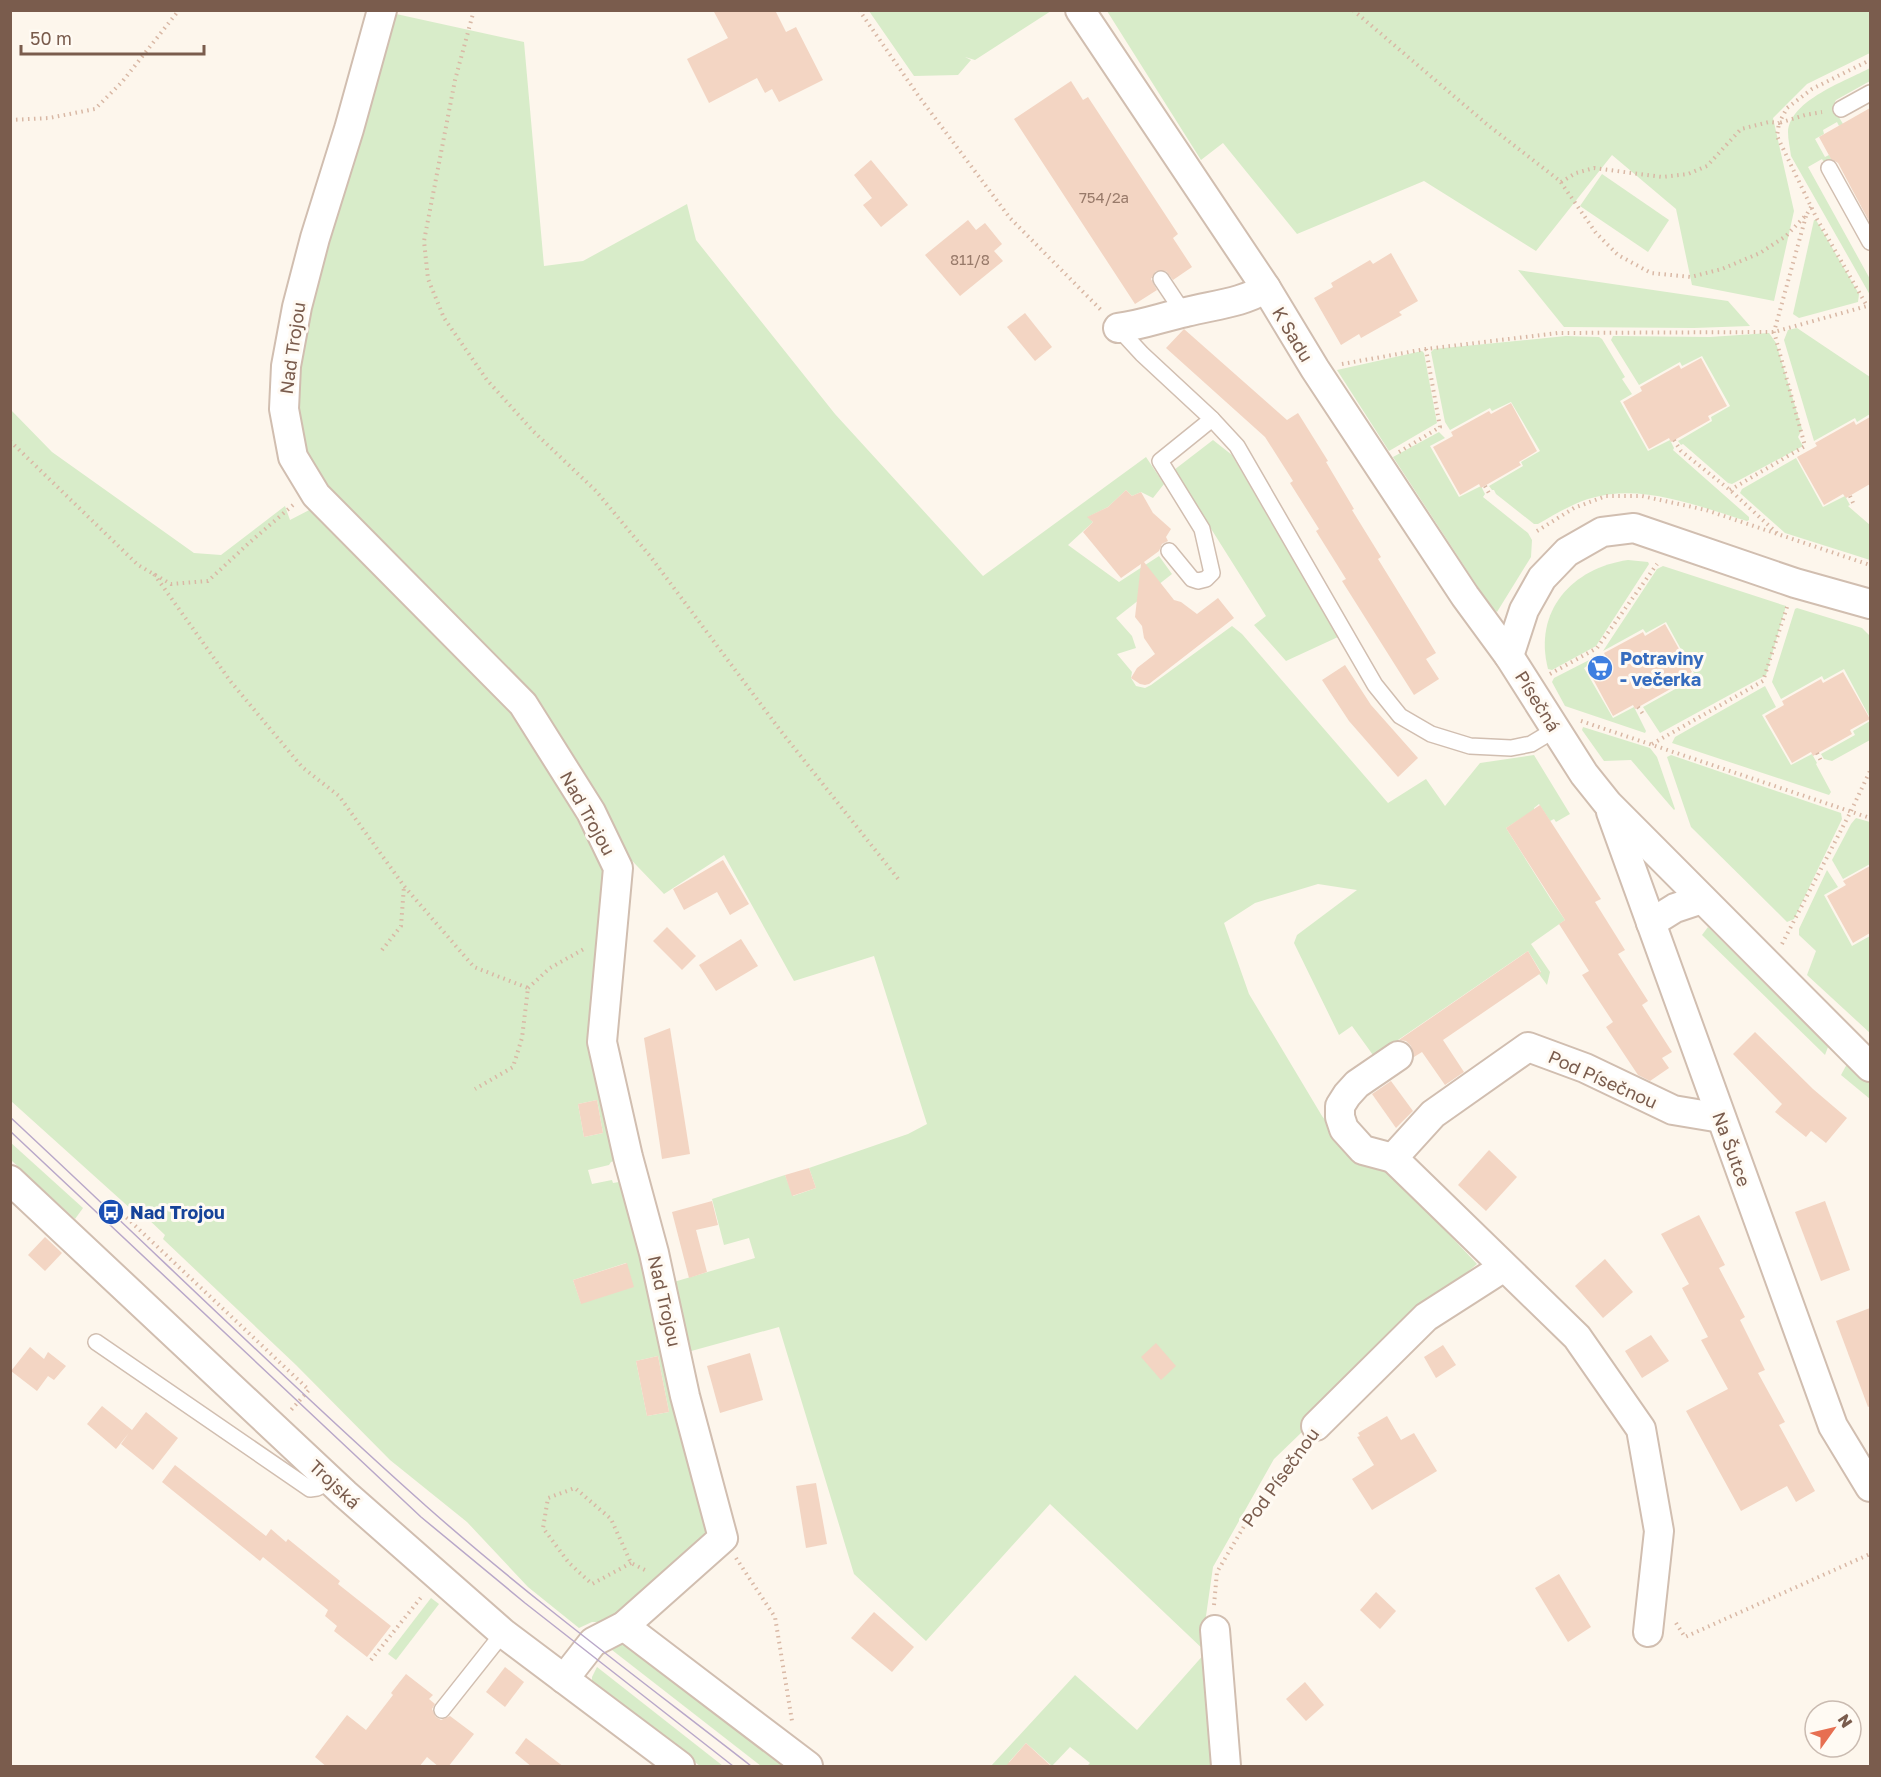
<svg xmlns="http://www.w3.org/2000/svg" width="1881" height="1777" viewBox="0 0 1881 1777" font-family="'Golos Text',sans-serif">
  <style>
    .green { fill: #d8ecc9; fill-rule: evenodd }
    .building { fill: #f3d5c3 }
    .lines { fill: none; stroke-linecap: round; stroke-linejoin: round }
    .lane-casing { stroke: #d1beb0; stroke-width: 18 }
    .street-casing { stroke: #d1beb0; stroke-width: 32 }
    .path { stroke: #d9b8a5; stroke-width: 4; stroke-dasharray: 1.5 4.5; stroke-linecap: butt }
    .lane { stroke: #fff; stroke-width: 15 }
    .street { stroke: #fff; stroke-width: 28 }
    .tram { stroke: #b9a8c9; stroke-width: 1.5 }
    .labels { text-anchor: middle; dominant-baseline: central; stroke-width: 6; stroke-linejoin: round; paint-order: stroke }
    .number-label { font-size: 15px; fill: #987a6a }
    .street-label { font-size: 18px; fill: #7a5c4d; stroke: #fffaf3 }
    .shop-label { font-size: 18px; font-weight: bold; fill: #366cbe; stroke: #fffaf3; text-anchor: start }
    .transit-label { font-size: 18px; font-weight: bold; fill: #164399; stroke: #fffaf3; text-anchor: start }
  </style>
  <rect width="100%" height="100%" fill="#fdf6ec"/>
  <!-- green -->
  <g class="green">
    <polygon points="869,11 1051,11 975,60 965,57 971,60 958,75 914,76"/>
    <polygon points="1107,11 1870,11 1870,53 1807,84 1773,118 1794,211 1774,301 1692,285 1676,209 1612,155 1536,251 1424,181 1297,234 1223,143 1201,160"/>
    <polygon points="387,12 524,42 544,266 583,261 687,204 696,240 835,414 983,576 1146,457 1164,484 1153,498 1141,492 1132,496 1126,490 1108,507 1088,517 1093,522 1068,545 1119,582 1159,556 1172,574 1116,618 1132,636 1136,648 1117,654 1132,672 1131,678 1136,686 1145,688 1151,685 1232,626 1242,634 1388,803 1426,779 1445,806 1480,763 1534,755 1570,814 1556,822 1554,819 1550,821 1539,804 1534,808 1534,810 1506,828 1550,898 1565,920 1531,944 1550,972 1547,985 1539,974 1541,972 1528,951 1398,1040 1378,1062 1352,1026 1339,1035 1294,943 1297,935 1357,890 1318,884 1255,903 1224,923 1249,994 1322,1116 1347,1148 1390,1172 1477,1264 1426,1307 1357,1379 1274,1459 1213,1567 1205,1623 1215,1766 1129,1766 1127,1765 1125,1766 1087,1766 1090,1763 1070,1747 1052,1766 1026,1743 1009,1762 1013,1766 991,1766 1075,1675 1137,1730 1206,1652 1050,1504 926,1641 854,1574 779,1327 684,1353 667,1284 755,1258 749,1238 724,1245 712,1199 785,1175 793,1196 816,1188 809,1168 908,1134 927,1124 874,956 794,981 724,855 664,894 612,840 528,695 338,503 299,439 294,381 317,283 343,194"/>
    <path d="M1870,68V81L1836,100C1831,108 1839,116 1843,124L1839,126L1837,122L1823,130L1824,134L1815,139L1825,157L1829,155L1833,162L1825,164L1822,159L1808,167L1870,279V295L1791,156C1790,148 1788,140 1788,132C1790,100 1846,81 1870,68Z"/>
    <polygon points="1602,174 1669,220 1648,252 1580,206"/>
    <polygon points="1814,220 1816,220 1859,294 1858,302 1799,318 1793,314"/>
    <polygon points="1518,270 1728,301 1750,326 1694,328 1564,327"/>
    <polygon points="1797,328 1870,377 1870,414 1857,422 1855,418 1814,441 1784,340 1788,330"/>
    <polygon points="1769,333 1776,343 1802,429 1798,437 1803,446 1732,484 1728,483 1683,444 1681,445 1678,441 1712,421 1711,417 1730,406 1702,356 1682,366 1680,362 1639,385 1611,340 1613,336 1710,337"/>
    <path d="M1566,336L1599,337L1602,339L1625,377L1622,379L1632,394L1620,401L1648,451L1670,440L1674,448L1673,450L1749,517V520L1747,521C1696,506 1641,482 1588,499C1570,505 1554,515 1538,524H1534L1496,494L1494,490H1492L1489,486L1523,466L1521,462L1540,451L1511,402L1492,411L1490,408L1450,430L1445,422L1431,352L1434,349Z"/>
    <polygon points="1422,351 1424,353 1437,423 1389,451 1337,370"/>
    <path d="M11,410L52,452L194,553L221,555L285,506L290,520L317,506L517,708L555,770L606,869L620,1159L611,1162L609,1165L588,1170L592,1184L612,1180L613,1183L625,1181L715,1533L616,1622H592L579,1628L528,1587L467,1522L390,1460L296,1365L163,1239L165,1235L145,1216L142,1219L11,1101ZM597,1100L603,1133L584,1137L578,1104ZM626,1263L627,1264L581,1303L573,1280ZM658,1356L669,1412L647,1416L636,1361Z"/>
    <polygon points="1439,432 1445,438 1430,446 1459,497 1481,486 1485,494 1483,497 1528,533 1532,540 1531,557 1497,612 1491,607 1393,457"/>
    <polygon points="1213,440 1232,455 1338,637 1286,661 1254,625 1266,616 1174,470"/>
    <polygon points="1796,458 1823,507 1845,496 1850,505 1848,506 1870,525 1870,560 1785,533 1740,493 1742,489"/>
    <path d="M1628,560L1648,562L1649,564L1596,646L1552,670L1548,669C1533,611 1572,568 1628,560Z"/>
    <polygon points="1663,566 1786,606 1766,675 1660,733 1643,707 1677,688 1675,684 1694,673 1666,622 1646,633 1643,629 1603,651 1657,569"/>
    <polygon points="1797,608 1862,628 1870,636 1870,718 1844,669 1824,680 1822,676 1781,699 1772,682 1795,609"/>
    <polygon points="1595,657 1598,659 1584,668 1613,718 1634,707 1646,731 1645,733 1565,706 1552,682 1554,678"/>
    <polygon points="1765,686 1776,707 1762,715 1791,765 1812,754 1817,763 1816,764 1831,792 1829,795 1672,743 1675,737"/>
    <polygon points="1870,721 1870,740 1832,761 1824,759 1821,754 1855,735 1853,731"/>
    <polygon points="1583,727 1650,748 1657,757 1675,809 1674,810 1631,760 1604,761 1582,730"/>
    <polygon points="1671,755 1841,813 1842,819 1794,919 1787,922 1691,827 1667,757"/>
    <polygon points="1856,818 1870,822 1870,864 1843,879 1832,860 1851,824"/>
    <polygon points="1827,870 1838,887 1824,895 1852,946 1870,936 1870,1033 1807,975 1816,951 1799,935 1799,929"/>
    <polygon points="1708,927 1828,1047 1825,1055 1702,935"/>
    <polygon points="1847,1064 1870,1083 1870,1099 1841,1075"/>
    <polygon points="10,1142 83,1208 75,1219 11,1160"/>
    <polygon points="431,1598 439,1604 396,1660 388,1654"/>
    <polygon points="621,1645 632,1645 798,1766 761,1766 612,1650"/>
    <polygon points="597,1667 723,1766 700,1766 592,1685 592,1677"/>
  </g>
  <!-- building -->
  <g class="building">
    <polygon points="713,10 775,10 786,32 796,27 823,80 779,102 772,89 765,93 757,78 709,103 687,59 728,38"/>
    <polygon points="1071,81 1083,100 1088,97 1178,234 1173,238 1192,267 1173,280 1166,271 1156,271 1151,279 1157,290 1135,304 1014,119"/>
    <polygon points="1870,108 1870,223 1838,163 1831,159 1819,137"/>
    <polygon points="871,160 908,205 881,227 863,205 872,198 854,175"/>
    <polygon points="968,220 976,230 985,223 1002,244 994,251 1003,261 960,296 925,255"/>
    <polygon points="1391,253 1418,301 1399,312 1402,315 1361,338 1359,334 1341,345 1314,298 1333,287 1331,283 1370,260 1373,264"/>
    <polygon points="1025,313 1052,347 1035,361 1007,327"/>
    <polygon points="1184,329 1287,420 1298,413 1328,461 1326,462 1354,509 1352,510 1381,557 1378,559 1436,653 1426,659 1439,679 1414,695 1342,581 1346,579 1316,531 1319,529 1290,483 1293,481 1265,437 1166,348"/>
    <polygon points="1701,358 1727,406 1708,416 1710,420 1671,442 1669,438 1649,449 1623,402 1642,391 1640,387 1679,365 1681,369"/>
    <polygon points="1511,403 1537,451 1519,462 1521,465 1481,488 1479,484 1460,495 1433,447 1453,436 1451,432 1489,411 1491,414"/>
    <polygon points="1870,417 1870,484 1846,498 1843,494 1824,505 1797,457 1817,446 1815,443 1854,421 1856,425"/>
    <polygon points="1126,490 1132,496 1141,492 1153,513 1171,529 1166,537 1168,541 1162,544 1159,551 1144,562 1174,600 1181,602 1197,614 1218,598 1234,618 1149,684 1145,685 1140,684 1131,678 1137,668 1155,654 1144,638 1142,626 1135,617 1141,564 1121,578 1083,532 1093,522 1087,517 1108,507"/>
    <polygon points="1665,624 1692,672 1672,683 1674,687 1635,709 1633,705 1613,716 1587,668 1606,657 1604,653 1643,632 1645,636"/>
    <polygon points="1345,665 1371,705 1418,758 1398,777 1349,721 1322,680"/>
    <polygon points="1843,672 1870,719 1850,730 1852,734 1813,756 1811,752 1792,763 1765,716 1784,705 1782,701 1821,679 1823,683"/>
    <polygon points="1540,805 1601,899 1595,902 1625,950 1618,954 1648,1001 1642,1005 1672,1052 1662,1058 1669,1068 1650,1081 1638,1075 1606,1027 1613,1022 1582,975 1589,971 1559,924 1565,920 1506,828"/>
    <polygon points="723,860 749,904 730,915 717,892 684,910 673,889"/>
    <polygon points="1870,866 1870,933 1853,943 1827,896 1846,885 1843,881"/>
    <polygon points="667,927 696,956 682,970 653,941"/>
    <polygon points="741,939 758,966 716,991 699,965"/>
    <polygon points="1528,951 1541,973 1443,1040 1464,1072 1445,1085 1422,1052 1414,1057 1411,1046 1406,1041 1399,1040"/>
    <polygon points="670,1028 690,1154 662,1159 644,1038"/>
    <polygon points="1755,1032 1813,1089 1847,1118 1826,1143 1811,1131 1806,1137 1775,1112 1782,1104 1733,1054"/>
    <polygon points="1391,1081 1413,1111 1396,1128 1372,1094"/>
    <polygon points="597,1100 603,1133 584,1137 578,1104"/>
    <polygon points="1489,1150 1517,1177 1486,1211 1458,1185"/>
    <polygon points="809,1168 816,1188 792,1196 785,1175"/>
    <polygon points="712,1201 718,1225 696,1230 707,1272 689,1278 672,1212"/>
    <polygon points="1825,1201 1850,1270 1821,1281 1795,1212"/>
    <polygon points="1699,1215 1725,1265 1719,1268 1745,1317 1740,1320 1765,1370 1758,1373 1785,1422 1779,1425 1815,1491 1796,1502 1787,1486 1741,1511 1686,1411 1728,1389 1701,1340 1708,1337 1682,1288 1689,1284 1661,1234"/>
    <polygon points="45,1237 62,1253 45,1271 28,1255"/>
    <polygon points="1605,1259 1633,1292 1603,1318 1575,1286"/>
    <polygon points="627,1263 634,1287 581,1304 573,1280"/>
    <polygon points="1870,1308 1870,1406 1868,1407 1836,1321"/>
    <polygon points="1651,1335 1669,1361 1642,1378 1625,1351"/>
    <polygon points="1156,1343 1176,1366 1161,1380 1141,1357"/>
    <polygon points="1443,1345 1456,1365 1436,1378 1424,1357"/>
    <polygon points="30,1347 44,1359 48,1352 66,1366 54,1380 48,1376 37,1391 11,1371"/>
    <polygon points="750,1353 763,1400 720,1413 707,1366"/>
    <polygon points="658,1356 669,1412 647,1416 636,1361"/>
    <polygon points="102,1406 132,1430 146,1412 178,1438 153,1470 121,1444 129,1433 116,1449 87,1424"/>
    <polygon points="1387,1416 1401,1440 1414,1433 1437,1471 1372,1510 1352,1479 1374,1465 1357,1437 1360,1436 1358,1433"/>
    <polygon points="175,1465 266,1536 271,1529 286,1542 288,1539 340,1581 338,1584 391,1626 367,1657 334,1631 337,1626 325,1616 328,1610 263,1557 260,1561 162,1482"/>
    <polygon points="816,1483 827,1544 806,1548 796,1486"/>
    <polygon points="1559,1574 1591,1627 1568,1642 1535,1588"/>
    <polygon points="1376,1592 1396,1611 1380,1629 1360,1610"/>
    <polygon points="874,1612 914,1647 892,1672 851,1638"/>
    <polygon points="505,1667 524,1682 505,1707 486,1692"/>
    <polygon points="406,1674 433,1695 429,1699 435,1704 432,1709 436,1717 441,1720 450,1716 474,1734 448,1767 439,1767 427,1757 419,1767 327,1767 315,1757 347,1715 366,1730 393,1695 391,1693"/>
    <polygon points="1305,1682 1324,1705 1306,1721 1286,1699"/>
    <polygon points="526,1738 564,1767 532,1767 515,1753"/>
    <polygon points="1026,1743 1052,1767 1005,1767"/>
  </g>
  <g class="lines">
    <!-- lane casing -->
    <g class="lane-casing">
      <g id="lane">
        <polyline points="1841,109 1870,93"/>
        <polyline points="1829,168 1870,242"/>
        <polyline points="1161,279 1183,312"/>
        <polyline points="1118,328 1142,354 1212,419"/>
        <polyline points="1169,551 1192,579 1198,581 1206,579 1212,573 1202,529 1160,461 1212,419 1237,446 1375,685 1400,716 1431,734 1470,746 1511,748 1531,744 1556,729"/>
        <polyline points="96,1342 310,1489 317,1488 331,1481"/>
        <polyline points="442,1710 503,1633"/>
      </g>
    </g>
    <!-- street casing -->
    <g class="street-casing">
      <g id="street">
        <polyline points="382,10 349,129 315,238 297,307 286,366 284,409 293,457 316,495 523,704 591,812 618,868 602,1042 628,1157 654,1253 685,1396 723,1538 624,1626 593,1642 564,1679"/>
        <polyline points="1080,10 1266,288 1315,369 1465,596 1509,656 1584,774 1608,804 1870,1067"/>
        <path d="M1118,328C1142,325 1163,317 1186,312C1213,305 1243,303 1266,288"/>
        <polyline points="1509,656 1524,610 1542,578 1567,552 1602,532 1634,528 1795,583 1870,604"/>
        <polyline points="1611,812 1833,1426 1870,1487"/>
        <polyline points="1651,923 1675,908 1702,899"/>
        <polyline points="1393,1158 1363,1150 1344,1129 1340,1117 1340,1106 1347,1095 1357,1084 1398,1056"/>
        <polyline points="10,1180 345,1494 503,1633 680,1766"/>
        <polyline points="1316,1426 1426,1317 1504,1267"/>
        <polyline points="624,1626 808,1766"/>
        <polyline points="1215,1630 1226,1766"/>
        <polyline points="1648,1632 1659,1531 1641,1429 1577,1337 1393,1158 1433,1114 1528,1047 1585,1068 1673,1110 1721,1118"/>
      </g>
    </g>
    <!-- path -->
    <g class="path">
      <polyline points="474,10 455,80 424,241 428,279 444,318 487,380 533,431 596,491 650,556 780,730 899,880"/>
      <polyline points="859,10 920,98 1010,218 1101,310"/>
      <polyline points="1353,10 1489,126 1560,181 1596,233 1618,255 1651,273 1691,277 1722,269 1760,253 1786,236 1807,214 1811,207"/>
      <polyline points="10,120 49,118 95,109 122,82 179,10"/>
      <polyline points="1561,182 1576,173 1594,168 1662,177 1688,174 1707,166 1741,129 1769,122 1779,123 1787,108 1812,89 1870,60"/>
      <polyline points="1342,364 1426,349 1558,333 1774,332 1867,306 1817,219 1777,136 1779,123 1805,115 1822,112"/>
      <polyline points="1674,440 1681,451 1730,490 1778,534"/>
      <polyline points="10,441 138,565 171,584 208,581 249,543 293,505"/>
      <polyline points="1399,452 1440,427 1426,349"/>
      <polyline points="1485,486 1490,495"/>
      <polyline points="1730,490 1805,446 1774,332 1806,216"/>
      <polyline points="1850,496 1854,505"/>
      <polyline points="1537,531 1574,508 1606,496 1642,496 1706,510 1870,565"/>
      <polyline points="154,574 231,682 302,767 339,796 404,886 474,967 528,988 522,1038 513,1067 475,1089"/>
      <polyline points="1550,674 1597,648 1657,564"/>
      <polyline points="1638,707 1643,714"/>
      <polyline points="1581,721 1870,818"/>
      <polyline points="1652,744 1763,681 1787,607"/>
      <polyline points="1817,753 1822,763"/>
      <polyline points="1782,944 1851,811 1870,771"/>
      <polyline points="382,950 401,926 404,886"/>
      <polyline points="528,988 550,968 584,949"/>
      <polyline points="109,1201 309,1390 291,1410"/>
      <polyline points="736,1558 775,1617 792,1721"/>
      <polyline points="631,1563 592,1584 569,1563 543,1528 548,1498 575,1488 611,1519 631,1563 647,1571"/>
      <polyline points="1214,1605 1217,1572 1256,1506 1301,1446"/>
      <polyline points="1676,1623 1685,1637 1870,1554"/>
      <polyline points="371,1660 423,1595"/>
    </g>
    <!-- lane -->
    <use href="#lane" class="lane"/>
    <!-- street -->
    <use href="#street" class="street"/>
    <!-- tram -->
    <g class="tram">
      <path d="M10,1117C149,1246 284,1380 426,1506C530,1598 642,1681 751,1766"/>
      <polyline points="10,1131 421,1517 525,1603 733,1766"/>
    </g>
  </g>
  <!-- icons -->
  <defs>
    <g id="supermarket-disc" transform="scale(1.35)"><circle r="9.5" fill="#3f7fe0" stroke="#fffaf3"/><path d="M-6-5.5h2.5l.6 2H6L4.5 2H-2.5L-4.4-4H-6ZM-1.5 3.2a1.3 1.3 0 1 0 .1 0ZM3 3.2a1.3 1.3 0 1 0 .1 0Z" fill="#fff"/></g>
    <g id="bus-disc" transform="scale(1.35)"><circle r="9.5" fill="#1a4fb4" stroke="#fffaf3"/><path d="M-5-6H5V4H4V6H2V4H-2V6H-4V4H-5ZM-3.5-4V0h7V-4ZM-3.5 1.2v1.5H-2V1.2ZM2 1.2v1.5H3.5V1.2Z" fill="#fff"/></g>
  </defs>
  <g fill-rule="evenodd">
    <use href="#supermarket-disc" x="1600" y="668"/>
    <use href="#bus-disc" x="111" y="1212"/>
  </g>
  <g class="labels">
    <!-- number labels -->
    <g class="number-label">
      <text x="1104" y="197">754/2a</text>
      <text x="970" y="259">811/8</text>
    </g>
    <!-- street labels -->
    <g class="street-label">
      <text transform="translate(1293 334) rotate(59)">K Sadu</text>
      <text transform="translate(292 348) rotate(-82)">Nad Trojou</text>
      <text transform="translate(1538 701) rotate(58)">Písečná</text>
      <text transform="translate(588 813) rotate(61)">Nad Trojou</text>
      <text transform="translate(1603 1079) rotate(24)">Pod Písečnou</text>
      <text transform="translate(1732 1149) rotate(70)">Na Šutce</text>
      <text transform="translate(665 1301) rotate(77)">Nad Trojou</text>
      <text transform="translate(1280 1477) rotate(-54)">Pod Písečnou</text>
      <text transform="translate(335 1484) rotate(43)">Trojská</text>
    </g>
    <!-- shop labels -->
    <g class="shop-label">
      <text x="1620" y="658">Potraviny<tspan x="1620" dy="21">- večerka</tspan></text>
    </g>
    <!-- transit labels -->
    <g class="transit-label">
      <text x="130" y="1212">Nad Trojou</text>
    </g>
  </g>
  <!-- border -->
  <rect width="1881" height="1777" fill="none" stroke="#7a5c4d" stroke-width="24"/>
  <!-- north arrow -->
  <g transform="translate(1833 1729) rotate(56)"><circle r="28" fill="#fffaf3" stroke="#cabbb1" stroke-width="1.5"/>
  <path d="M0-4.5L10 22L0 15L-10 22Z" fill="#e76f51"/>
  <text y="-9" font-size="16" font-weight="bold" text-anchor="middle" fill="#7a5c4d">N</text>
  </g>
  <!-- scale -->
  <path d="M21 45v9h183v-9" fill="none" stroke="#7a5c4d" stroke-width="3"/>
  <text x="30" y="45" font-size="18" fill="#7a5c4d" stroke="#fffaf3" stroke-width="4.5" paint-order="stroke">50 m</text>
</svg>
